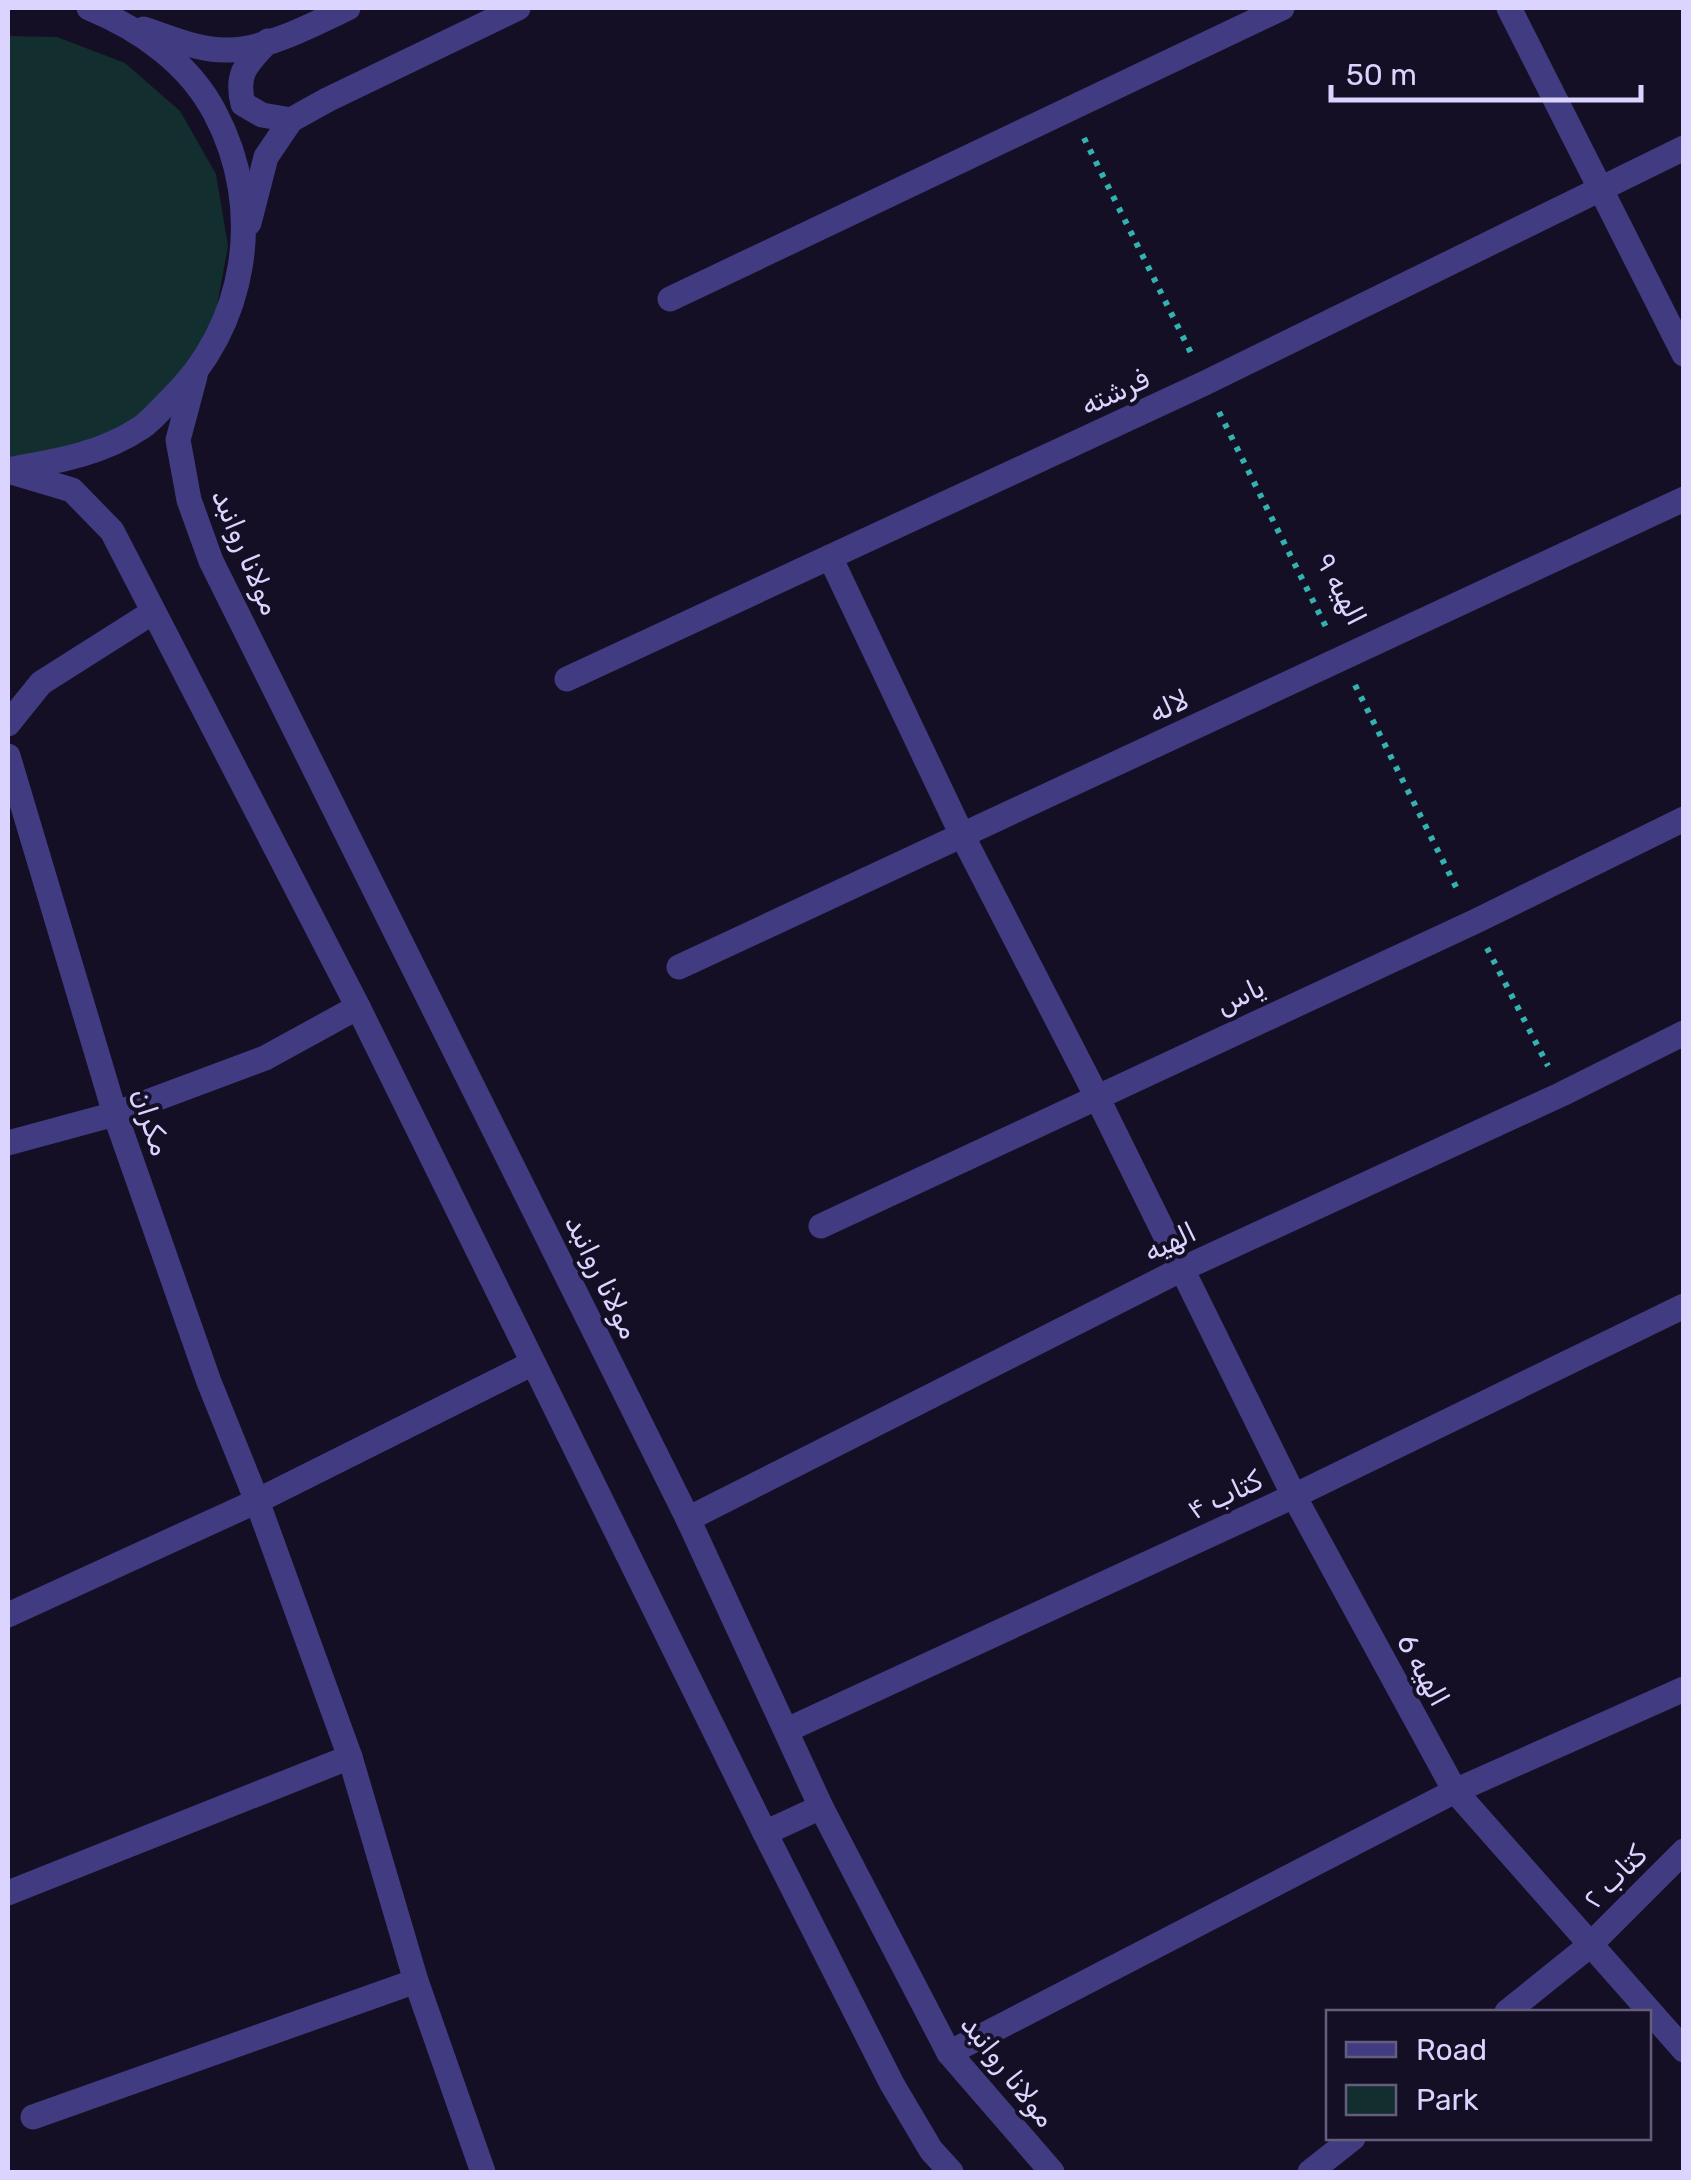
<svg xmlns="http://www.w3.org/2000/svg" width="1691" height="2180" viewBox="0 0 1691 2180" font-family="Rubik,'Noto Naskh Arabic',sans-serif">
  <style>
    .green { fill: #132e2e }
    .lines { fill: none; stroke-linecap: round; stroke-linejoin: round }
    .path { stroke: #33b2b0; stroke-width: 6; stroke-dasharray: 5 8; stroke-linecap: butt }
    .minor { stroke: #413c82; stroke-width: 25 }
    .tertiary { stroke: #413c82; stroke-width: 25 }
    .labels { text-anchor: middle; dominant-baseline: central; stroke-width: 8; stroke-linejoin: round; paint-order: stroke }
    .street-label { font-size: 28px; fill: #dad4fe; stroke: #140f24 }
  </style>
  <rect width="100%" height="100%" fill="#140f24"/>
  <!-- green -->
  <polygon class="green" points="8,36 57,37 125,63 180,111 216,174 228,246 215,317 182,376 132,422 71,450 8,457"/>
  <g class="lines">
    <!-- path -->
    <g class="path">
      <polyline points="1084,138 1192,355"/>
      <polyline points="1219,412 1327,629"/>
      <polyline points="1355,685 1459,893"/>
      <polyline points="1487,948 1548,1066"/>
    </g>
    <!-- minor -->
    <g class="minor">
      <polyline points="1509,8 1684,354"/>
      <polyline points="670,299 1282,8"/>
      <polyline points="830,557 962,835 1096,1095 1294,1496 1455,1791 1684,2050"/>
      <polyline points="567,679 1205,383 1684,148"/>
      <polyline points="8,756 115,1114 209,1382 257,1501 350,1757 416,1981 483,2172"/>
      <polyline points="679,967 1684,499"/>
      <polyline points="8,1143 115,1114 265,1058 358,1007"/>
      <polyline points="821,1226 1474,922 1684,819"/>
      <polyline points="688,1519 1182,1269 1562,1094 1684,1033"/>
      <polyline points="8,1615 257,1501 533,1363"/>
      <polyline points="787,1730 1294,1496 1684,1306"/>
      <polyline points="8,1893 350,1757"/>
      <polyline points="1507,2012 1589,1946 1684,1851"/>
      <polyline points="949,2053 1455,1791 1684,1689"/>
      <polyline points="33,2117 416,1981"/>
      <polyline points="1310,2172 1353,2138"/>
    </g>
    <!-- tertiary -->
    <g class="tertiary">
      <path d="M144,29C171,38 200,51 229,50C265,50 316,23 348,8"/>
      <path d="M268,41C248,63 235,72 243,104L262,115L291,120"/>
      <polyline points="249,223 266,157 291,120 327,100 518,8"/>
      <polyline points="195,376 178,440 189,500 211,561 688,1519 821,1807 949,2053 1052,2172"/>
      <path d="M12,469C58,461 102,454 142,427C152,420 161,409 169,401C247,327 266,209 215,113C189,63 140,29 89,8"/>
      <polyline points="8,471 72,490 112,531 358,1007 765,1833 892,2084 931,2150 951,2172"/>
      <polyline points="8,724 41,683 153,612"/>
      <polyline points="765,1833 821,1807"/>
    </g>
  </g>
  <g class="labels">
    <!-- street labels -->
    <g class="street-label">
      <text transform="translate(1115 392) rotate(-25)">فرشته</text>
      <text transform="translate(246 552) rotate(67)">مولانا روانبد</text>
      <text transform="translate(1341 589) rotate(63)">الهیه ۹</text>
      <text transform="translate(1169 706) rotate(-25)">لاله</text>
      <text transform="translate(1240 996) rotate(-25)">یاس</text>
      <text transform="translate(151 1122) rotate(72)">مکران</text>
      <text transform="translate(1170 1242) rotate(-26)">الهیه</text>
      <text transform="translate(602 1277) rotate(64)">مولانا روانبد</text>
      <text transform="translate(1225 1495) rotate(-25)">کتاب ۴</text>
      <text transform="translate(1423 1670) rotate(61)">الهیه 6</text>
      <text transform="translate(1615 1877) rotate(-45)">کتاب ۲</text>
      <text transform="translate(1008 2071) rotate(52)">مولانا روانبد</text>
    </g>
  </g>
  <!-- border -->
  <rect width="1691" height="2180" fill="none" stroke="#dad4fe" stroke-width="20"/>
  <!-- legend -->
  <rect x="1326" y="2010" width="325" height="130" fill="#140f24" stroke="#635e7b" stroke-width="2.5"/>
  <rect x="1346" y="2042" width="50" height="15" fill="#413c82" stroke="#635e7b" stroke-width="2.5"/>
  <text x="1416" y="2060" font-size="30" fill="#dad4fe">Road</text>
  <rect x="1346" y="2085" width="50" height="30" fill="#132e2e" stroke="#635e7b" stroke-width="2.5"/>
  <text x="1416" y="2110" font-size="30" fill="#dad4fe">Park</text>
  <!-- scale -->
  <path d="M1331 85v15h310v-15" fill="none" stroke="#dad4fe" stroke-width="5"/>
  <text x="1346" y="85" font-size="30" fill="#dad4fe" stroke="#140f24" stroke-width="8" paint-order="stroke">50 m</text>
</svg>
